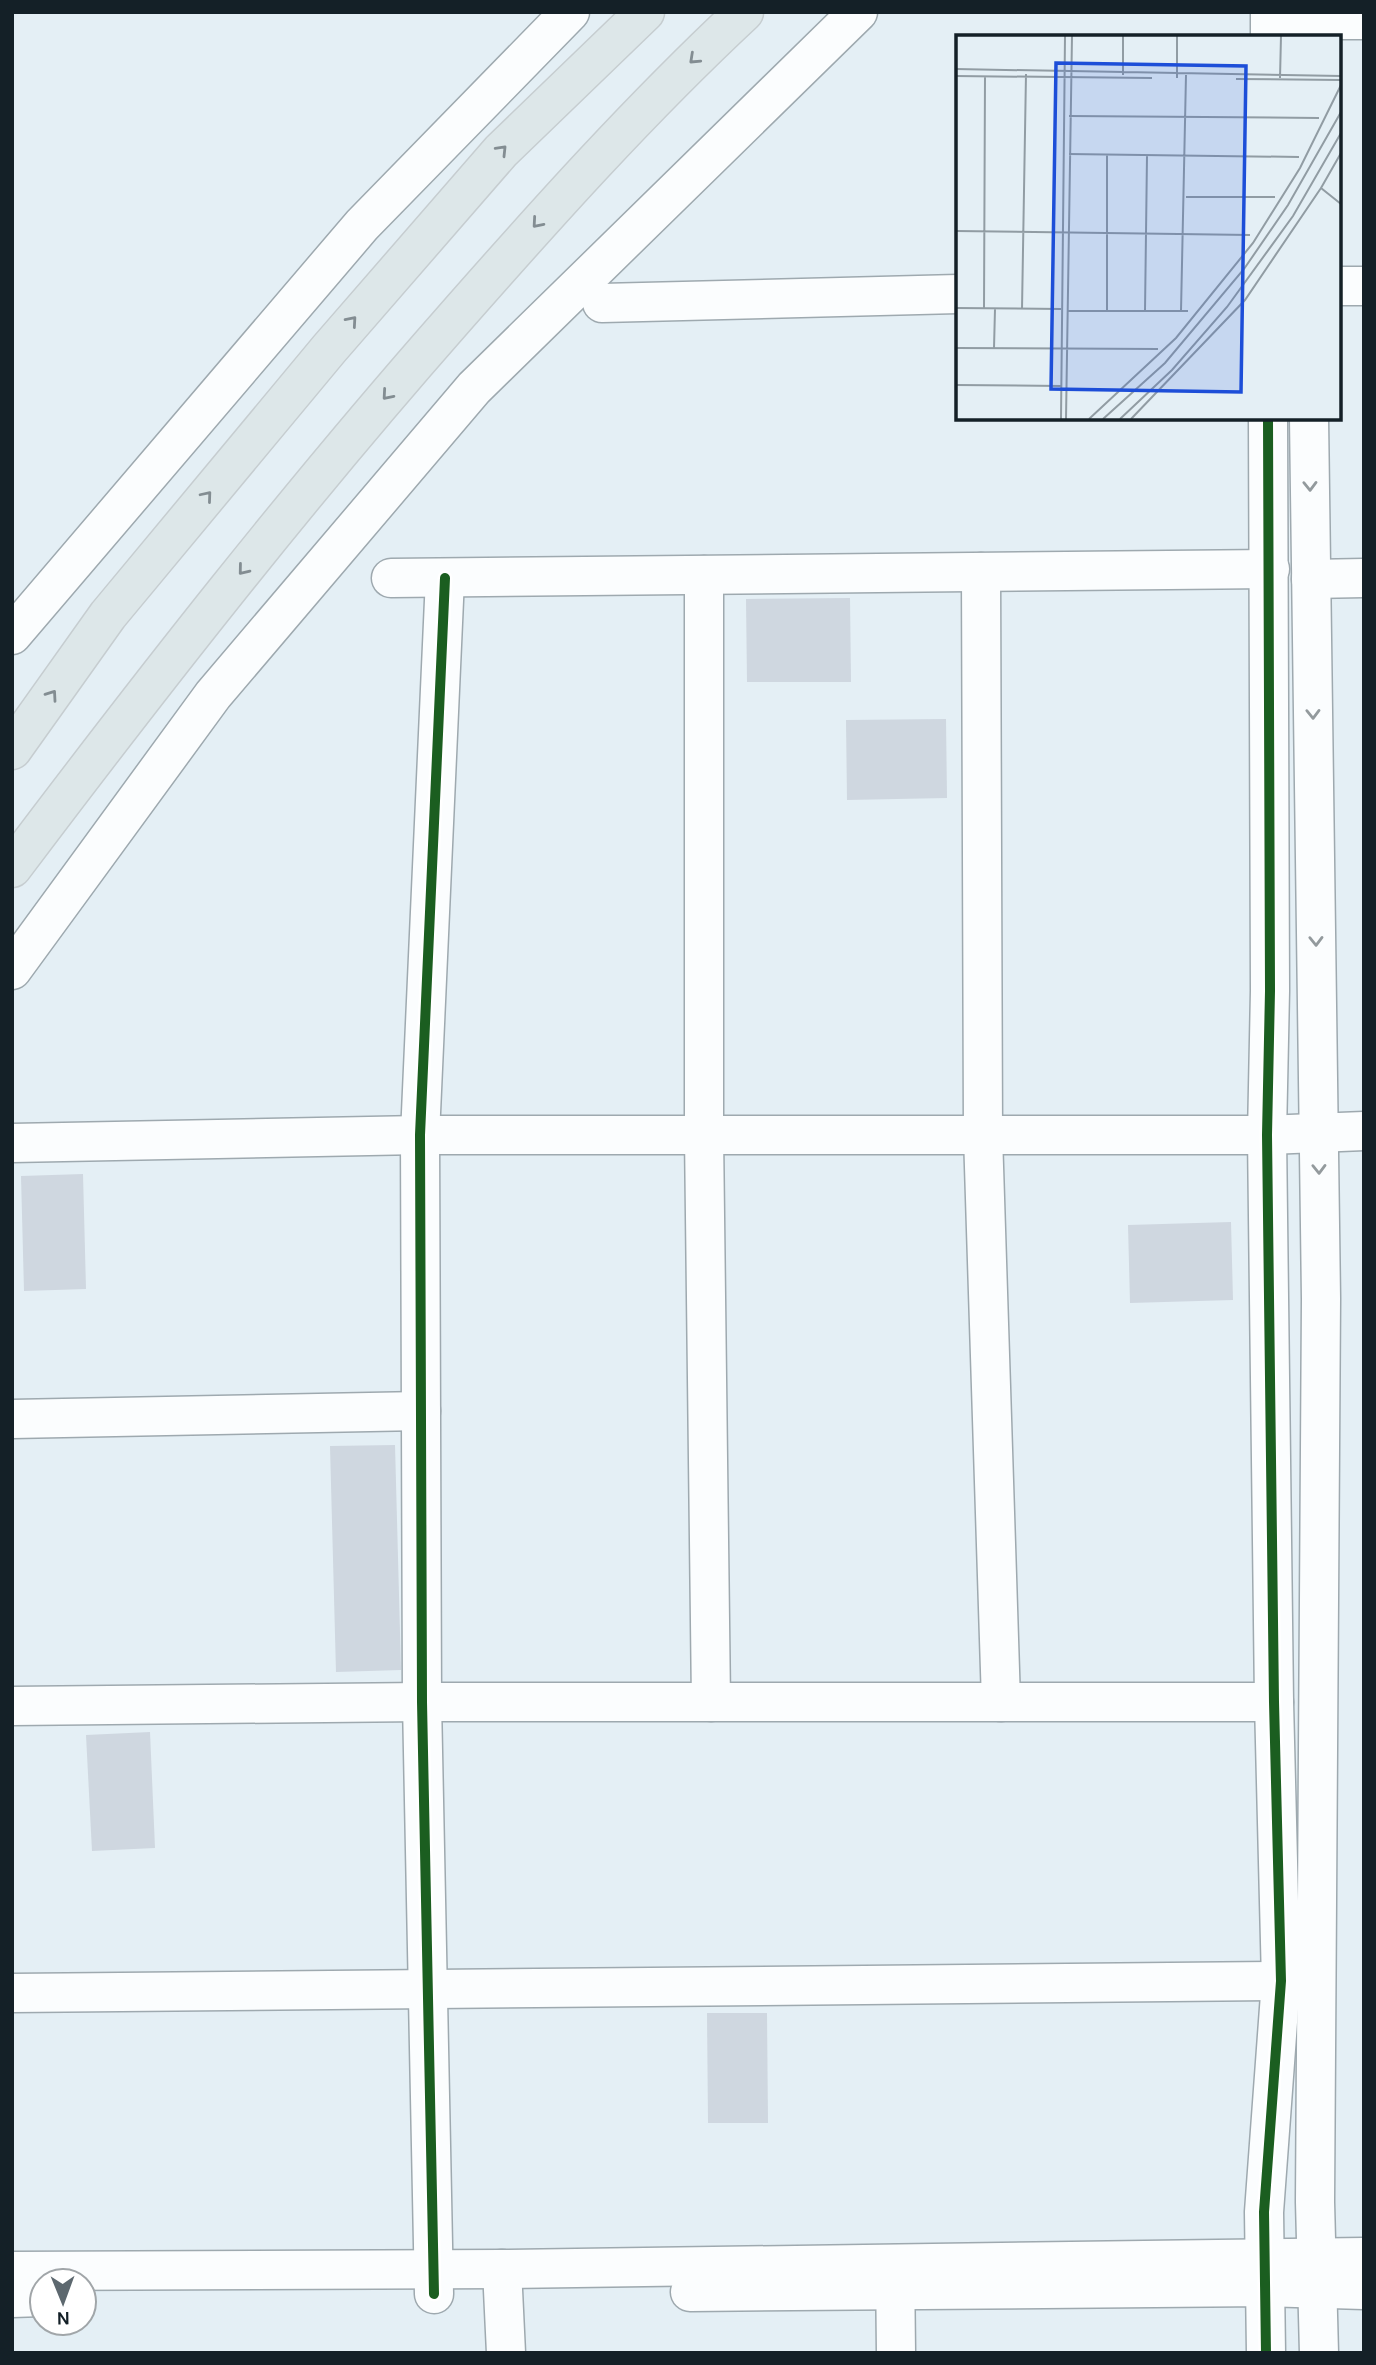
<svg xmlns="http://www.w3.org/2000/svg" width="1376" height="2365" viewBox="0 0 1376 2365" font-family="Karla,sans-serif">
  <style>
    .building { fill: #cfd7e0 }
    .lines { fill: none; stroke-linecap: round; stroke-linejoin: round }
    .minor-casing { stroke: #9ea9af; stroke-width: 41 }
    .major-casing { stroke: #c6cdd0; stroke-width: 41 }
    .minor { stroke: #fbfdfe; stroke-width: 38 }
    .major { stroke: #dde7e9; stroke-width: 38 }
    .cycleway-casing { stroke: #fff; stroke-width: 15 }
    .cycleway { stroke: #1b5e20; stroke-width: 10 }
    .oneway { stroke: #838d92 }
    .oneway2 { stroke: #939a9d }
    .inset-road { fill: none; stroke: #919ca3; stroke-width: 2 }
    .view { fill: #1d4ed8; fill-opacity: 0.15; stroke: #1d4ed8; stroke-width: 3.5 }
    .inset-edge { fill: none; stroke: #142027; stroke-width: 3.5 }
  </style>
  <rect width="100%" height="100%" fill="#e4eff5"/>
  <!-- building -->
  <g class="building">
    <polygon points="850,598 851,682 747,682 746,599"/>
    <polygon points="946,719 947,798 847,800 846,720"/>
    <polygon points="83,1174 86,1289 24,1291 21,1176"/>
    <polygon points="1231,1222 1233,1300 1130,1303 1128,1225"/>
    <polygon points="395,1445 401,1670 336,1672 330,1446"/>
    <polygon points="150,1732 155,1848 92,1851 86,1735"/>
    <polygon points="707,2013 767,2013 768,2123 708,2123"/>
  </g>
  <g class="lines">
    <!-- minor casing -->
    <g class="minor-casing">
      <g id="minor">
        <polyline points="1302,20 1364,20"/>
        <polyline points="1270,37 1270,12"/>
        <polyline points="1339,286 1364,286"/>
        <polyline points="602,303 958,294"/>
        <polyline points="1309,418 1321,1299 1315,2202 1319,2353"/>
        <polyline points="981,572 983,1135 1001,1702"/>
        <polyline points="704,575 704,1135 711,1702"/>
        <polyline points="391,578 1270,569"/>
        <polyline points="1311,579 1364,578"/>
        <polyline points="12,635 362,225 570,12"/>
        <polyline points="12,970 213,695 474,388 858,12"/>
        <polyline points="12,1143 420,1135 1267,1135 1364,1131"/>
        <polyline points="12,1419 421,1411"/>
        <polyline points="12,1706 422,1702 1274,1702"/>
        <polyline points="12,1993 1281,1981"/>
        <polyline points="895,2264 896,2353"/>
        <polyline points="502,2269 506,2353"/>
        <polyline points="12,2271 502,2269 1364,2257"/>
        <polyline points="690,2292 1265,2287 1364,2290"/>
        <polyline points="434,2294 422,1702 420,1135 445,578"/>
        <polyline points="12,2298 42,2297"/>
        <polyline points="1266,2353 1264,2212 1281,1981 1274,1702 1267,1135 1270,991 1268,418"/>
      </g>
    </g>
    <!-- major casing -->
    <g class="major-casing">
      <g id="major">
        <polyline points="12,750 108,615 329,349 501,151 645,12"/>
        <path d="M12,868C153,681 297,497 452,321C546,214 640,109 744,12"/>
      </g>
    </g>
    <!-- minor -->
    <use href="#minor" class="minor"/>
    <!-- major -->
    <use href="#major" class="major"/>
    <!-- cycleway casing -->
    <g class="cycleway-casing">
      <g id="cycleway">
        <polyline points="434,2294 422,1702 420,1135 445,578"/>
        <polyline points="1266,2353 1264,2212 1281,1981 1274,1702 1267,1135 1270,991 1268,418"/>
      </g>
    </g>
    <!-- cycleway -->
    <use href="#cycleway" class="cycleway"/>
  </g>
  <!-- one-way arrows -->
  <defs><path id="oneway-chevron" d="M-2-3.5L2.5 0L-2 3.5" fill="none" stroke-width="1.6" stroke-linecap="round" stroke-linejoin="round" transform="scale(1.75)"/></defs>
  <g class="oneway">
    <use href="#oneway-chevron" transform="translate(694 59) rotate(137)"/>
    <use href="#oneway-chevron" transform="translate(502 150) rotate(-46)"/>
    <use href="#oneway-chevron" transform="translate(537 223) rotate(131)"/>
    <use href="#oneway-chevron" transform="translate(352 321) rotate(-49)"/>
    <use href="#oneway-chevron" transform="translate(387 395) rotate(131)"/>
    <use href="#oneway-chevron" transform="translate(207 496) rotate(-50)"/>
    <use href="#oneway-chevron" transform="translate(243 570) rotate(129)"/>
    <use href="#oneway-chevron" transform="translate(52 695) rotate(-55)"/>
  </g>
  <g class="oneway2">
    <use href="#oneway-chevron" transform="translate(1310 486) rotate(89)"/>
    <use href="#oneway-chevron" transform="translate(1313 714) rotate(89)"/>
    <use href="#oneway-chevron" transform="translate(1316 941) rotate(89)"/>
    <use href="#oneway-chevron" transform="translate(1319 1169) rotate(89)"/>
  </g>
  <!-- overview -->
  <g transform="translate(956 35)">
    <rect width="385" height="385" fill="#e4eff5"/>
    <path class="inset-road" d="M221,1V43M0,34L385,41M167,40V1M0,41L196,43M324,43L325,1M280,44L385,45M113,81L363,83M385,118L365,153L385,169M113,119L343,122M151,120V276M230,162H319M0,196L294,200M0,273L105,274M28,274L29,41M66,274L70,39M111,276H232M189,276L191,121M225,276L230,40M0,313L202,314M38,313L39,274M0,350L105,351M105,384L109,1M110,384L116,1M133,384L220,303L297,208L344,133L385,50M147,384L209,328L288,234L332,170L385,77M164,384L216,335L271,272L337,181L385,98M175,384L289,265L365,153"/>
    <path class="view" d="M100,28L290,31L285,357L95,354Z"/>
    <rect width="385" height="385" class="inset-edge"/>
  </g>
  <!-- border -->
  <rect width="1376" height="2365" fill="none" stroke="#142027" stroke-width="28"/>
  <!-- north arrow -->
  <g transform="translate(63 2302) rotate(179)"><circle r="33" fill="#ffffff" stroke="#a1a6a9" stroke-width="2"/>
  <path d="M0-5L12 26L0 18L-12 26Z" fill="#5d686f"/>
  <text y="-10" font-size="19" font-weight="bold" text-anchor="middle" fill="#142027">N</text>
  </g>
</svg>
